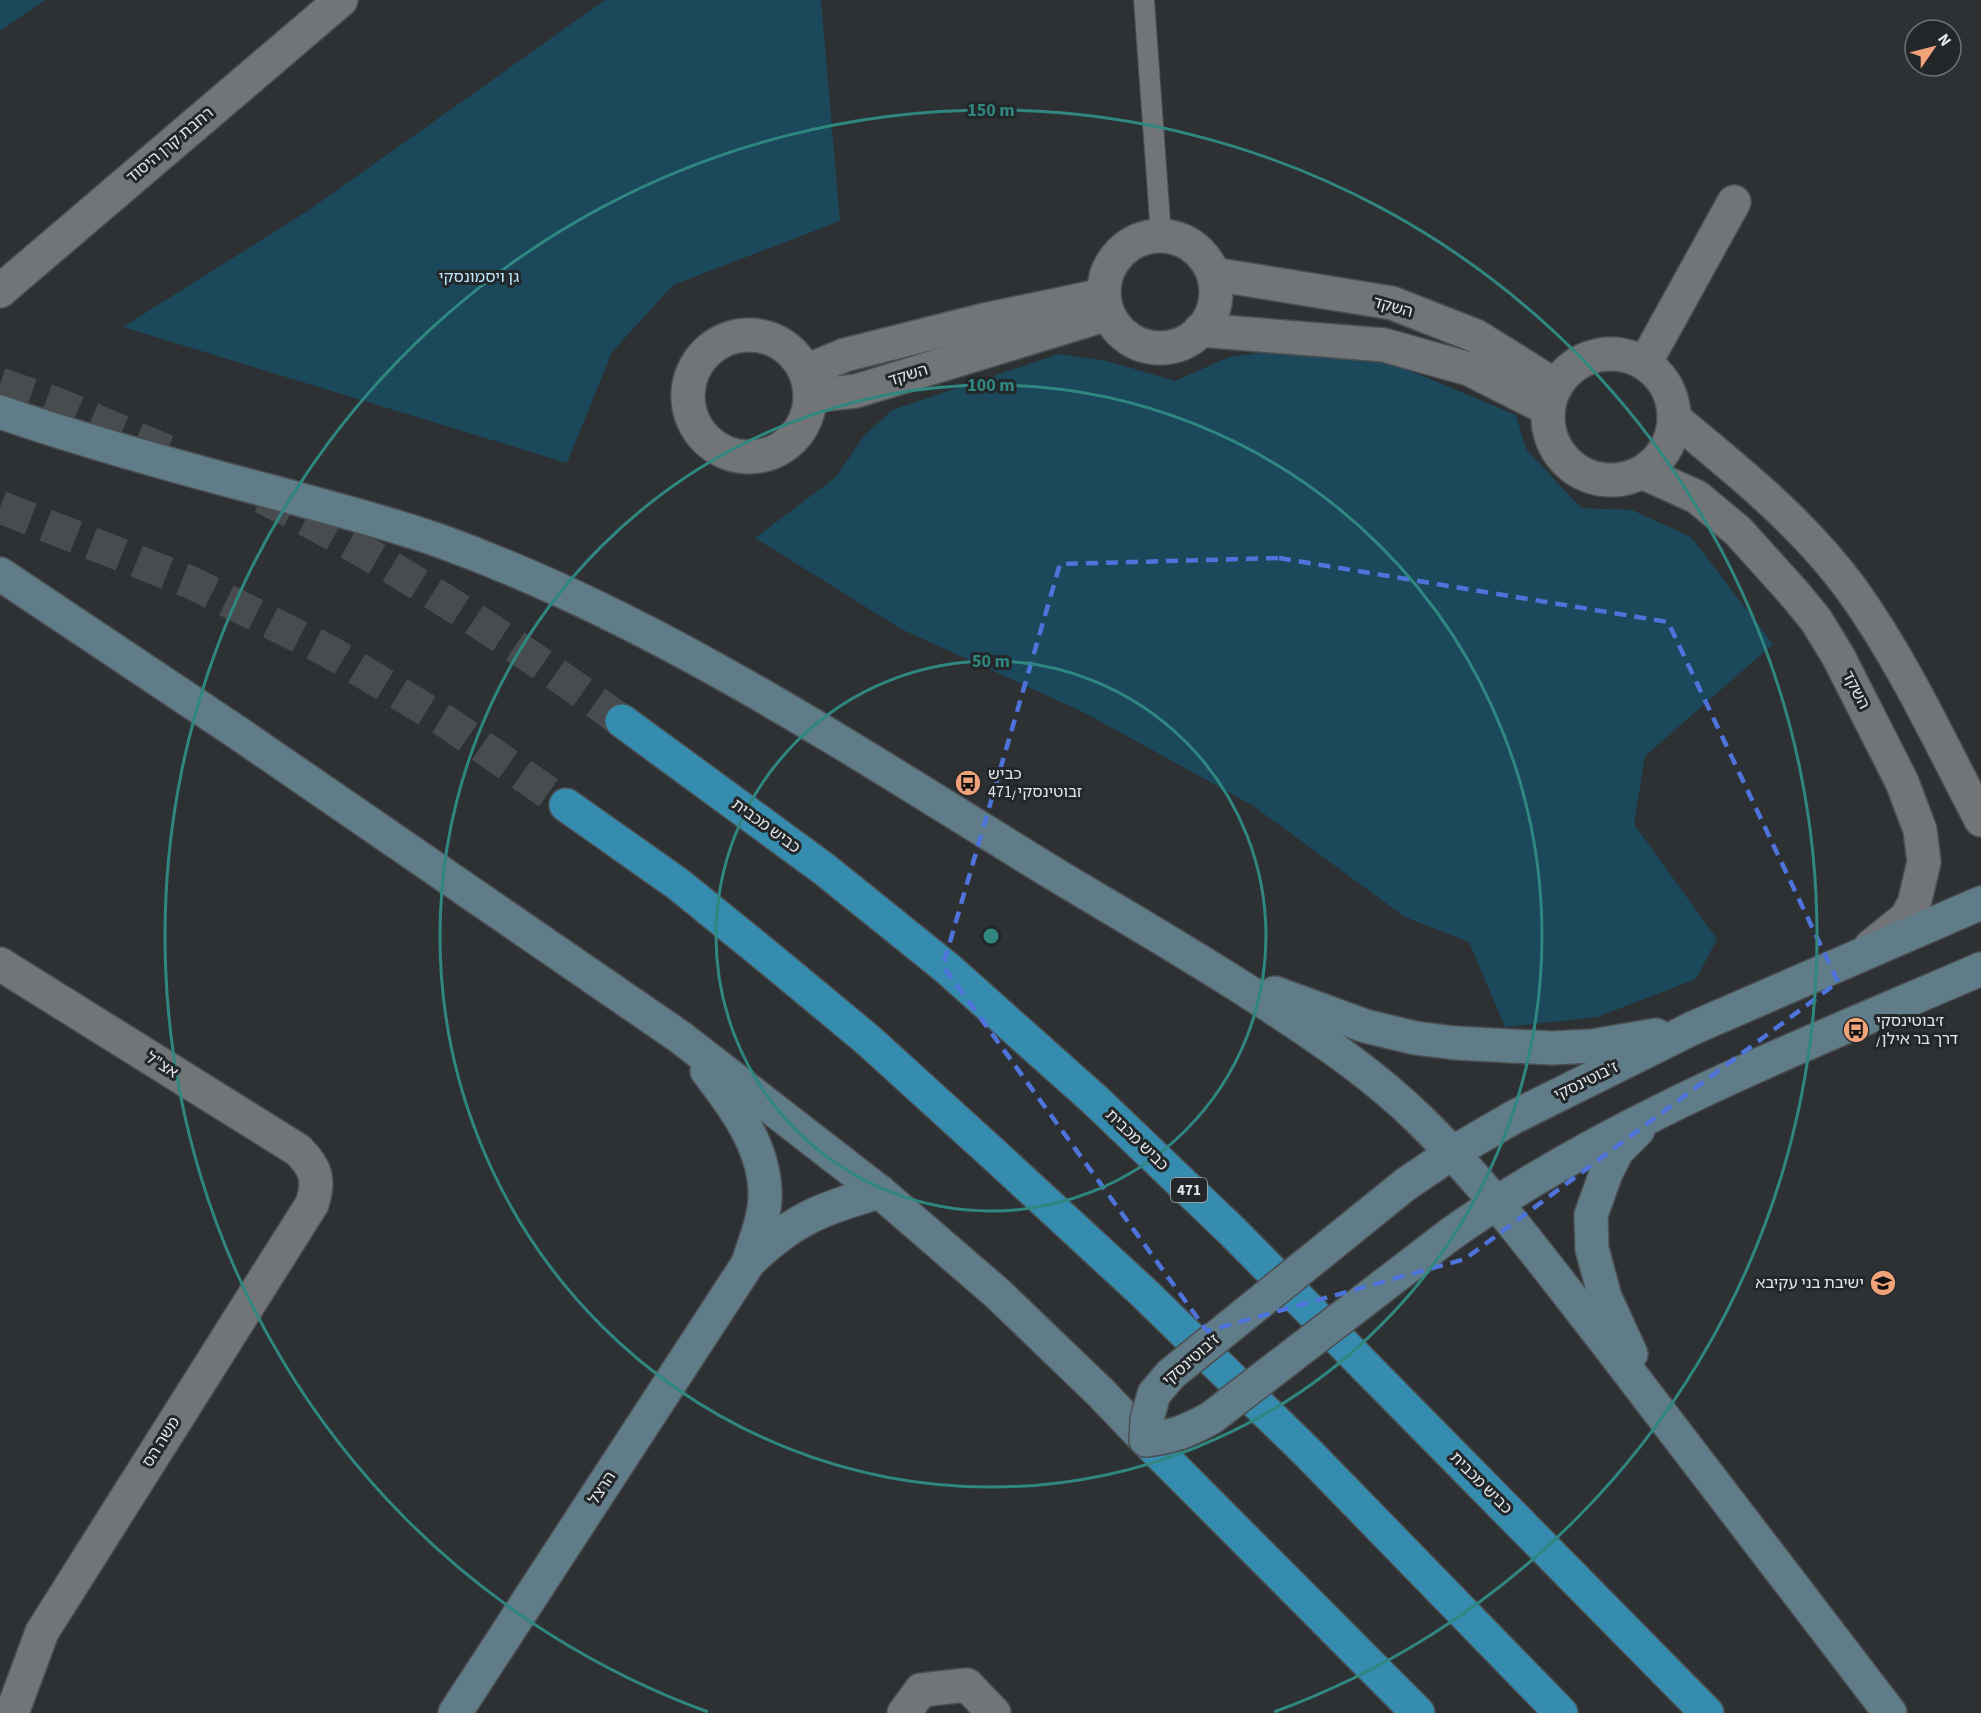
<svg xmlns="http://www.w3.org/2000/svg" width="1981" height="1713" viewBox="0 0 1981 1713" font-family="'Source Sans 3','Noto Sans Hebrew',sans-serif">
  <style>
    .green { fill: #1b485b }
    .lines { fill: none; stroke-linecap: round; stroke-linejoin: round }
    .highway-tunnel { stroke: #484c4e; stroke-width: 33; stroke-dasharray: 33 16; stroke-linecap: butt }
    .lane-casing { stroke: #4b4e50; stroke-width: 22 }
    .street-casing { stroke: #4b4e50; stroke-width: 36 }
    .secondary-casing { stroke: #4b4e50; stroke-width: 36 }
    .highway-casing { stroke: #4b4e50; stroke-width: 36 }
    .lane { stroke: #717578; stroke-width: 20 }
    .street { stroke: #717578; stroke-width: 33 }
    .secondary { stroke: #5f7c88; stroke-width: 33 }
    .highway { stroke: #358cae; stroke-width: 33 }
    .secondary-bridge-casing { stroke: #4b4e50; stroke-width: 36; stroke-linecap: butt }
    .secondary-bridge { stroke: #5f7c88; stroke-width: 33 }
    .marked { fill: none; stroke: #4e74dc; stroke-width: 4.5; stroke-dasharray: 12 8; stroke-linejoin: round }
    .ring { fill: none; stroke: #2f8780; stroke-width: 3 }
    .labels { text-anchor: middle; dominant-baseline: central; stroke-width: 6; stroke-linejoin: round; paint-order: stroke }
    .shield { fill: #242729; stroke: #aaadae; stroke-width: 1.5 }
    .shield-label { font-size: 15px; font-weight: bold; fill: #e3e6e7 }
    .street-label { font-size: 16px; fill: #e3e6e7; stroke: #242729 }
    .park-label { font-size: 16px; fill: #bee8fd; stroke: #242729 }
    .poi-label { font-size: 16px; fill: #e3e6e7; stroke: #242729; text-anchor: start }
    .centre { fill: #2f8780; stroke: #242729; stroke-width: 3 }
    .ring-label { font-size: 18px; text-anchor: middle; font-weight: bold; fill: #2f8780; stroke: #242729; stroke-width: 6; stroke-linejoin: round; paint-order: stroke }
  </style>
  <rect width="100%" height="100%" fill="#2d3133"/>
  <!-- green -->
  <g class="green">
    <polygon points="0,0 45,0 0,31"/>
    <polygon points="605,0 821,0 840,221 673,285 612,352 567,463 123,327 309,210"/>
    <polygon points="1276,351 1382,359 1516,415 1526,449 1581,508 1632,510 1691,537 1773,644 1645,756 1634,824 1717,939 1696,979 1597,1017 1505,1027 1469,942 1405,917 1252,805 1083,712 901,629 755,538 836,477 864,436 892,410 1059,354 1107,361 1175,381 1229,357"/>
  </g>
  <g class="lines">
    <!-- highway-tunnel -->
    <g class="highway-tunnel">
      <polyline points="0,384 60,405 178,456"/>
      <path d="M262,497C389,560 507,638 622,721"/>
      <polyline points="0,507 192,583 330,652 448,723 566,805"/>
    </g>
    <!-- lane casing -->
    <g class="lane-casing">
      <polyline id="lane" points="1144,0 1161,235"/>
    </g>
    <!-- street casing -->
    <g class="street-casing">
      <g id="street">
        <circle cx="1160" cy="292" r="56"/>
        <polyline points="1213,274 1392,303 1476,336 1556,386"/>
        <polyline points="0,291 341,0"/>
        <polyline points="1200,330 1384,345 1469,369 1548,409"/>
        <circle cx="749" cy="396" r="61"/>
        <circle cx="1611" cy="417" r="63"/>
        <polyline points="1645,363 1734,202"/>
        <polyline points="806,371 845,355 984,320 1104,295"/>
        <polyline points="810,396 856,391 1108,314"/>
        <path d="M1675,419C1738,471 1803,523 1852,590C1903,661 1940,742 1981,820"/>
        <polyline points="1644,473 1697,497 1738,531 1793,592 1816,620 1838,656 1902,782 1920,830 1924,862 1914,904 1906,918 1871,946"/>
        <path d="M0,964L298,1150C316,1168 320,1180 312,1204L42,1632L12,1713"/>
        <polyline points="904,1713 921,1690 967,1685 994,1713"/>
      </g>
    </g>
    <!-- secondary casing -->
    <g class="secondary-casing">
      <g id="secondary">
        <path d="M0,412C90,443 181,468 273,492C330,508 387,522 443,542C663,622 858,754 1056,875C1131,920 1206,963 1278,1011C1328,1044 1376,1077 1419,1119C1490,1188 1548,1269 1609,1346C1703,1468 1796,1591 1890,1713"/>
        <polyline points="0,574 238,733 680,1037 880,1192 998,1294 1100,1392 1146,1440"/>
        <polyline points="1275,993 1365,1026 1415,1038 1455,1043 1551,1048 1592,1046 1656,1035"/>
        <path d="M707,1071C734,1106 764,1146 765,1192C766,1215 756,1238 749,1260"/>
        <polyline points="1406,1184 1452,1153 1514,1117 1693,1028 1981,903"/>
        <path d="M1448,1236C1608,1121 1801,1047 1981,969"/>
        <polyline points="1631,1354 1605,1297 1592,1249 1591,1215 1606,1173 1617,1151 1638,1130"/>
        <path d="M455,1713L749,1262C792,1220 822,1208 880,1192"/>
      </g>
    </g>
    <!-- highway casing -->
    <g class="highway-casing">
      <g id="highway">
        <polyline points="622,721 824,869 947,968 1095,1100 1233,1232 1707,1713"/>
        <polyline points="566,805 678,884 774,962 868,1040 1001,1161 1144,1293 1307,1452 1561,1713"/>
        <polyline points="1146,1440 1418,1713"/>
      </g>
    </g>
    <!-- lane -->
    <use href="#lane" class="lane"/>
    <!-- street -->
    <use href="#street" class="street"/>
    <!-- secondary -->
    <use href="#secondary" class="secondary"/>
    <!-- highway -->
    <use href="#highway" class="highway"/>
    <!-- secondary-bridge casing -->
    <g class="secondary-bridge-casing">
      <path id="secondary-bridge" d="M1406,1184L1171,1374L1154,1394L1147,1419L1146,1440C1173,1437 1187,1431 1211,1418L1448,1236"/>
    </g>
    <!-- secondary-bridge -->
    <use href="#secondary-bridge" class="secondary-bridge"/>
  </g>
  <!-- marked area -->
  <path class="marked" d="M1279,558L1668,622L1838,982L1465,1259L1207,1331L943,966L1060,564Z"/>
  <!-- distance rings -->
  <g class="ring">
    <circle cx="991" cy="936" r="275"/>
    <circle cx="991" cy="936" r="551"/>
    <path d="M708 1712A826 826 0 1 1 1274 1712"/>
  </g>
  <!-- icons -->
  <defs>
    <g id="bus-disc" transform="scale(1.35)"><circle r="9.5" fill="#f0a279" stroke="#242729"/><path d="M-5-6H5V4H4V6H2V4H-2V6H-4V4H-5ZM-3.5-4V0h7V-4ZM-3.5 1.2v1.5H-2V1.2ZM2 1.2v1.5H3.5V1.2Z" fill="#111"/></g>
    <g id="school-disc" transform="scale(1.35)"><circle r="9.5" fill="#f0a279" stroke="#242729"/><path d="M0-5L7-2L0 1L-7-2ZM-4 1L0 2.5L4 1V4Q0 6-4 4Z" fill="#111"/></g>
  </defs>
  <g fill-rule="evenodd">
    <use href="#bus-disc" x="968" y="783"/>
    <use href="#bus-disc" x="1856" y="1030"/>
    <use href="#school-disc" x="1883" y="1283"/>
  </g>
  <g class="labels">
    <!-- shield labels -->
    <rect class="shield" x="1171" y="1178" width="36" height="24" rx="4.5"/>
    <g class="shield-label">
      <text x="1189" y="1190">471</text>
    </g>
    <!-- street labels -->
    <g class="street-label">
      <text transform="translate(170 145) rotate(-40)">רחבת קרן היסוד</text>
      <text transform="translate(1393 307) rotate(15)">השקד</text>
      <text transform="translate(908 375) rotate(-17)">השקד</text>
      <text transform="translate(1856 690) rotate(63)">השקד</text>
      <text transform="translate(766 826) rotate(36)">כביש מכבית</text>
      <text transform="translate(162 1065) rotate(32)">אצ"ל</text>
      <text transform="translate(1586 1081) rotate(-26)">ז'בוטינסקי</text>
      <text transform="translate(1137 1140) rotate(44)">כביש מכבית</text>
      <text transform="translate(1191 1360) rotate(-41)">ז'בוטינסקי</text>
      <text transform="translate(161 1442) rotate(-58)">משה הס</text>
      <text transform="translate(1481 1483) rotate(45)">כביש מכבית</text>
      <text transform="translate(602 1488) rotate(-57)">הרצל</text>
    </g>
    <!-- park labels -->
    <g class="park-label">
      <text x="479" y="277">גן ויסמונסקי</text>
    </g>
    <!-- poi labels -->
    <g class="poi-label">
      <text x="988" y="774">כביש<tspan x="988" dy="18">471/זבוטינסקי</tspan></text>
      <text x="1876" y="1021">ז׳בוטינסקי<tspan x="1876" dy="18">/דרך בר אילן</tspan></text>
      <text x="1864" y="1283" text-anchor="end">ישיבת בני עקיבא</text>
    </g>
  </g>
  <circle cx="991" cy="936" r="9" class="centre"/>
  <g class="ring-label">
    <text x="991" y="116">150 m</text>
    <text x="991" y="391">100 m</text>
    <text x="991" y="667">50 m</text>
  </g>
  <!-- north arrow -->
  <g transform="translate(1933 48) rotate(55)"><circle r="28" fill="#242729" stroke="#707375" stroke-width="1.5"/>
  <path d="M0-4.5L10 22L0 15L-10 22Z" fill="#f0a279"/>
  <text y="-9" font-size="16" font-weight="bold" text-anchor="middle" fill="#e3e6e7">N</text>
  </g>
</svg>
